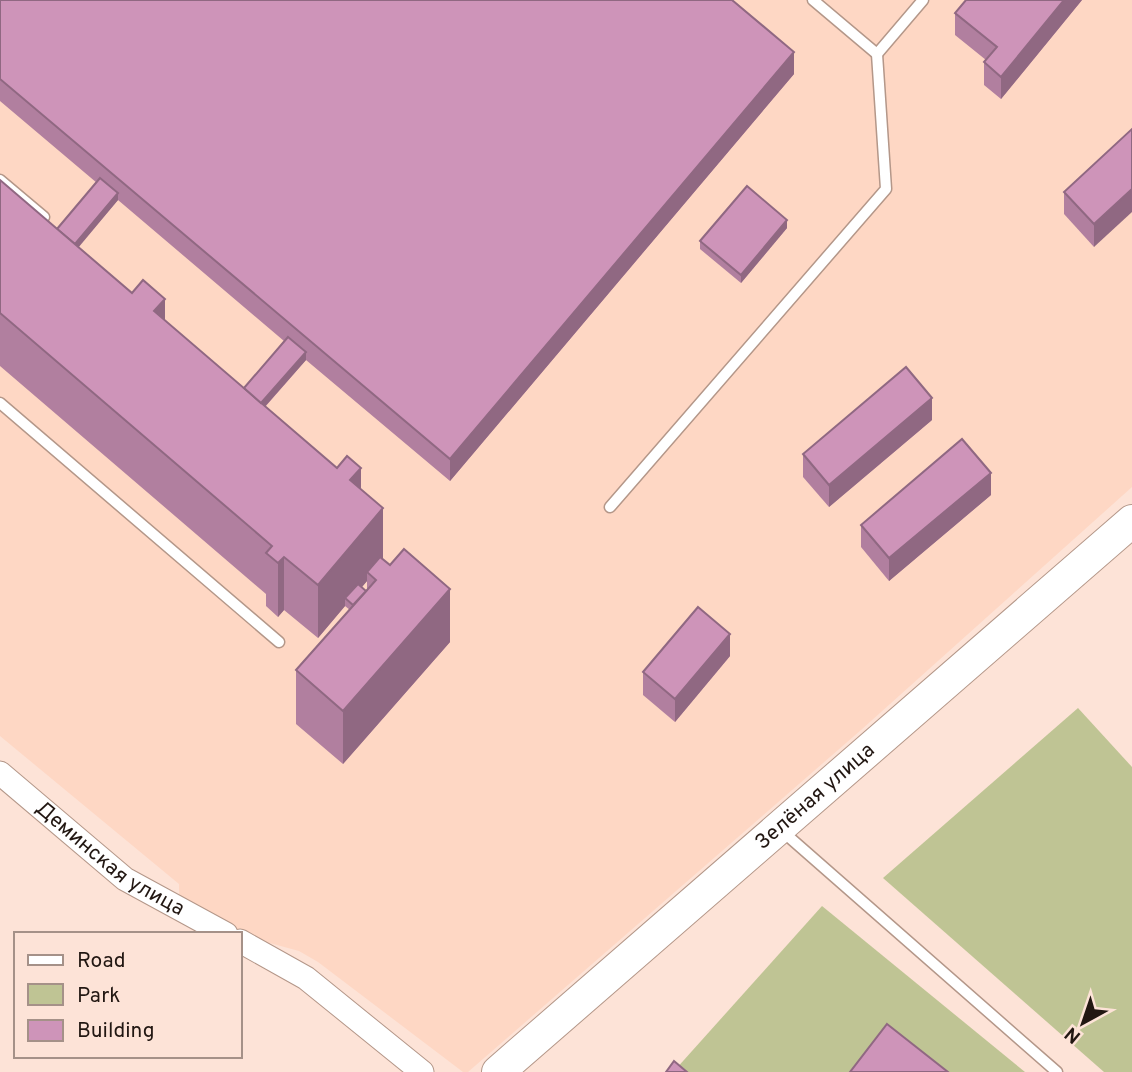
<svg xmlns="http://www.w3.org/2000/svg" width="1132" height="1072" viewBox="0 0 1132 1072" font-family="Overpass,sans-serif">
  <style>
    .built { fill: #fed7c4 }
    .green { fill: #bfc494 }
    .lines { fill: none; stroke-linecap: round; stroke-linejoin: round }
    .lane-casing { stroke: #b49789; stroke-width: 13 }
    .street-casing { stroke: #b49789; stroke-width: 25 }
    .secondary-casing { stroke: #b49789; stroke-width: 34 }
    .lane { stroke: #fff; stroke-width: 10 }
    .street { stroke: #fff; stroke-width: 23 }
    .secondary { stroke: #fff; stroke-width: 32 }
    .wall { fill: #b17f9f; fill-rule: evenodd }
    .shaded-wall { fill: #906882 }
    .building { fill: #ce94b9; stroke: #906882; stroke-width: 2 }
    .labels { text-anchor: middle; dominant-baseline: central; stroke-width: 6; stroke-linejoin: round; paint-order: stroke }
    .street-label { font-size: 21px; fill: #221712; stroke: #fde3d7 }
  </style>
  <rect width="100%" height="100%" fill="#fde3d7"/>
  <!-- built -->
  <polygon class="built" points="0,0 1132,0 1132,487 861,730 468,1072 463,1072 318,962 299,951 255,939 179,896 179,884 0,736"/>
  <!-- green -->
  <g class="green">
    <polygon points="1078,708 1132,767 1132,1072 1104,1072 883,878"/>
    <polygon points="822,906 1025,1072 678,1072 675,1070"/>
  </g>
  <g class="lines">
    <!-- lane casing -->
    <g class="lane-casing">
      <g id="lane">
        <polyline points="813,0 877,54 923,0"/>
        <polyline points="0,180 44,217"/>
        <polyline points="0,403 279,642"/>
        <polyline points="610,507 886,189 877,54"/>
        <polyline points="781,830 1057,1072"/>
      </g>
    </g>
    <!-- street casing -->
    <g class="street-casing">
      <g id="street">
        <path id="s1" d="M0,773L125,879L226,934"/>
        <polyline points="240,941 306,978 422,1072"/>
      </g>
    </g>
    <!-- secondary casing -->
    <g class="secondary-casing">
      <g id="secondary">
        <path id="s2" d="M498,1072L1132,521"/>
      </g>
    </g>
    <!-- lane -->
    <use href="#lane" class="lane"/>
    <!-- street -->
    <use href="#street" class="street"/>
    <!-- secondary -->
    <use href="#secondary" class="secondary"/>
  </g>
  <!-- wall -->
  <g class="wall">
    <path d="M0,0L794,74L450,481L306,360L265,407L361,489L383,560L450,642L343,764L296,724V670L350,610L345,606L318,638L284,610L278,617L266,606V594L0,366V180L57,229L97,183L0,101ZM118,200L284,341L244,388L78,247ZM367,581V589L366,591L362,587Z"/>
    <polygon points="1082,0 1001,99 984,85 984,62 986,60 955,35 955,13"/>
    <polygon points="1132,129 1094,247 1064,214 1064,192"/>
    <polygon points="787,228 741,283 700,249 700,241"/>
    <polygon points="932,420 829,507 803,477 803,454"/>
    <polygon points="991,495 889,581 861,547 861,525"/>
    <polygon points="730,656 675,722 643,695 643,672"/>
  </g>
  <!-- shaded-wall -->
  <g class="shaded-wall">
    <polygon points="1064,0 1082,0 1001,99 1001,77"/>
    <polygon points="794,52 794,74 450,481 450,459"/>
    <polygon points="1132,189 1132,212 1094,247 1094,224"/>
    <polygon points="118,193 118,200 53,278 53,270"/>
    <polygon points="787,220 787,228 741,283 741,275"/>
    <polygon points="165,299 165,352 154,311"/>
    <polygon points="306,352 306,360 238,437 238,429"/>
    <polygon points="932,398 932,420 829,507 829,485"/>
    <polygon points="361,468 361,521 350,480"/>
    <polygon points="991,473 991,495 889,581 889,558"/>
    <polygon points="383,508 383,562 367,572 367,581 349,602 345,598 345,606 318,638 318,585"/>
    <polygon points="284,557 284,610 278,617 278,563"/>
    <polygon points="450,589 450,642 343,764 343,711"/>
    <polygon points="730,634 730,656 675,722 675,699"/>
  </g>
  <!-- building -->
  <g class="building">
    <polygon points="0,0 732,0 794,52 450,459 0,79"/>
    <polygon points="966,0 1064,0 1001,77 984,62 997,47 955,13"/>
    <polygon points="1132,129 1132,189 1094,224 1064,192"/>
    <polygon points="100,178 118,193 75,244 57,229"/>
    <polygon points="0,180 132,293 143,280 165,299 154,311 337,468 347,456 361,468 350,480 383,508 318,585 284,557 278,563 266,553 272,546 0,313"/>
    <polygon points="747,186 787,220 741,275 700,241"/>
    <polygon points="288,337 306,352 261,403 244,388"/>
    <polygon points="906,367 932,398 829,485 803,454"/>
    <polygon points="962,439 991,473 889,558 861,525"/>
    <polygon points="404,549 450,589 343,711 296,670 376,580 367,572 380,557 390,565"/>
    <polygon points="358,584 366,591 353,605 345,598"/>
    <polygon points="698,607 730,634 675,699 643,672"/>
    <polygon points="887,1024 948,1072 850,1072"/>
    <polygon points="674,1061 687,1072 666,1072"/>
  </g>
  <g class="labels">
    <!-- street labels -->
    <g class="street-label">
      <text stroke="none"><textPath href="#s2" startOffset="420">Зелёная улица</textPath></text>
      <text stroke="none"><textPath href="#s1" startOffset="140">Деминская улица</textPath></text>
    </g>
  </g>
  <!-- legend -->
  <rect x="14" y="932" width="228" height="126" fill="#fde3d7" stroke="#a59188" stroke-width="2"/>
  <rect x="28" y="955" width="35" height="10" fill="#ffffff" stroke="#a59188" stroke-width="2"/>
  <text x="77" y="967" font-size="21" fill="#221712">Road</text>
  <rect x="28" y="984" width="35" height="21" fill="#bfc494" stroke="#a59188" stroke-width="2"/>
  <text x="77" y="1002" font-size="21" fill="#221712">Park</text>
  <rect x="28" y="1020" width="35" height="21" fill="#ce94b9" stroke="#a59188" stroke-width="2"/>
  <text x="77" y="1037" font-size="21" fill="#221712">Building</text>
  <!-- north arrow -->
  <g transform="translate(1083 1023) rotate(220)" stroke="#fde3d7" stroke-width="5" paint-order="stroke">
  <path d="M0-5L12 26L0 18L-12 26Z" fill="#221712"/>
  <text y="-10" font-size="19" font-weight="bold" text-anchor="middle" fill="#221712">N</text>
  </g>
</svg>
